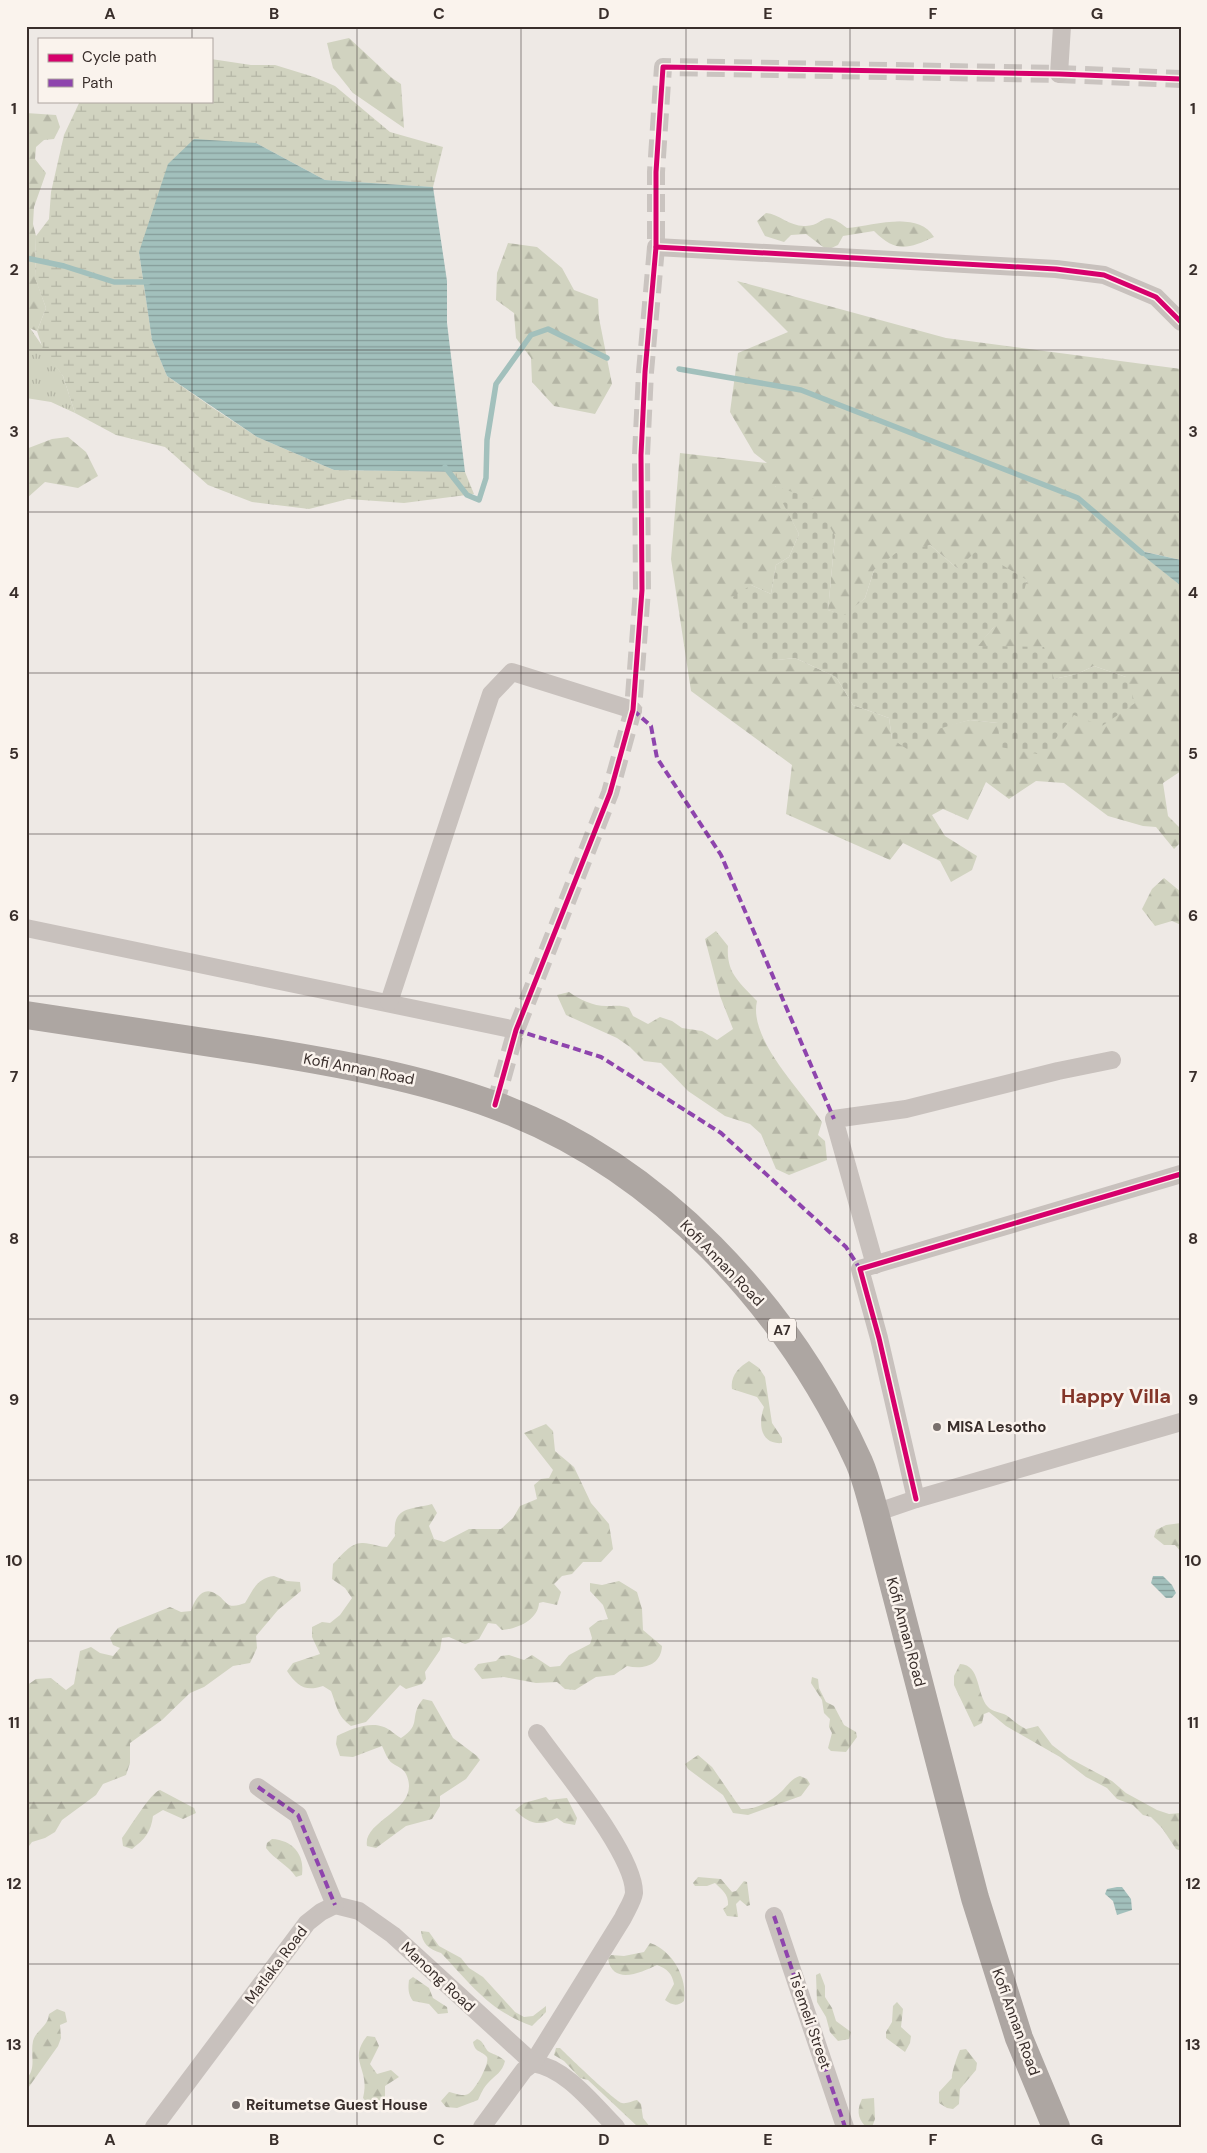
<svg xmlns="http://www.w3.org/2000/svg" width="1207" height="2153" viewBox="0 0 1207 2153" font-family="'DM Sans',sans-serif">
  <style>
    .grass { fill: url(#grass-tufts) }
    .forest { fill: url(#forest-firs); fill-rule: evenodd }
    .wetland { fill: url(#wetland-marsh) }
    .cemetery { fill: url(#cemetery-stones) }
    .water { fill: url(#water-rules) }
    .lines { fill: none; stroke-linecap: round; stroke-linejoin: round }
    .stream { stroke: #a2c0bc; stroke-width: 5.5 }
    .street-tunnel { stroke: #cac4c0; stroke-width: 18; stroke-dasharray: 18 9; stroke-linecap: butt }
    .street { stroke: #c8c1bd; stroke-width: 18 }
    .primary { stroke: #ada6a2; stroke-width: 28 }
    .quiet { stroke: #8e44ad; stroke-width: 4; stroke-dasharray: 8 4; stroke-linecap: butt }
    .cycleway-casing { stroke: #faf3ed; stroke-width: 8 }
    .cycleway { stroke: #d6006c; stroke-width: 5 }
    .grid { fill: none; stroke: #392e2b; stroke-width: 1; stroke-opacity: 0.55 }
    .poi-dot { fill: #786f6c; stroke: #faf3ed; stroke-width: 2 }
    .labels { text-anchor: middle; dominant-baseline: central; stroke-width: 5; stroke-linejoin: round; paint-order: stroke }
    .shield { fill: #faf3ed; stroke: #736965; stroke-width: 1 }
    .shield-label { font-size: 14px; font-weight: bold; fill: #392e2b }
    .street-label { font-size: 15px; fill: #392e2b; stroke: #faf3ed }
    .poi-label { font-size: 15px; font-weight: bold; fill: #392e2b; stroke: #faf3ed; text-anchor: start }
    .district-label { font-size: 20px; font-weight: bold; fill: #833528; stroke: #faf3ed }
    .neatline { fill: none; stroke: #392e2b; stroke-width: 2 }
    .grid-label { font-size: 16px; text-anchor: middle; font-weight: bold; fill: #392e2b }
  </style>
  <defs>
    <pattern id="grass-tufts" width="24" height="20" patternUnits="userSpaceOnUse" patternTransform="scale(1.25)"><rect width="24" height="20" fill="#d1d3c0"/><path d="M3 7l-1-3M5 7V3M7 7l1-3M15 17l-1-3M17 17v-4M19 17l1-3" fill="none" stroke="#b4b5a5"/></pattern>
    <pattern id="forest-firs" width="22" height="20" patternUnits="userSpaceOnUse" patternTransform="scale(1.25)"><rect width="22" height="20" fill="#d1d3c0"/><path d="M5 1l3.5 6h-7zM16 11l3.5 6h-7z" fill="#b4b5a5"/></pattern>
    <pattern id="wetland-marsh" width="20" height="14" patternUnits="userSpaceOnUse" patternTransform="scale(1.25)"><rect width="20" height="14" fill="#d1d3c0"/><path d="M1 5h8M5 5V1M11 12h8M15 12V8" fill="none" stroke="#b4b5a5"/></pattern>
    <pattern id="cemetery-stones" width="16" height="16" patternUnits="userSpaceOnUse" patternTransform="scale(1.25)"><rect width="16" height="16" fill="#d1d3c0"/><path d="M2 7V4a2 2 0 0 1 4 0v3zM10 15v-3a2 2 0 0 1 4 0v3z" fill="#b4b5a5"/></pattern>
    <pattern id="water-rules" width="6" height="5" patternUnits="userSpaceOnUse" patternTransform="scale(1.25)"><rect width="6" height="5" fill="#a2c0bc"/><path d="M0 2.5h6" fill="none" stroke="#859c99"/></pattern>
  </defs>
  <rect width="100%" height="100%" fill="#eee9e5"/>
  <!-- grass -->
  <polygon class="grass" points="26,327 30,328 63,376 75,413 51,402 26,398"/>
  <!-- forest -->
  <g class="forest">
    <polygon points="349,38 392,78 401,84 404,128 353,93 333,68 327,43"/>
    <polygon points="26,113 56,115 60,127 54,139 44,140 36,147 35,159 46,173 34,207 33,224 36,236 35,277 46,308 37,331 26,327"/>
    <path d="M766,213C779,214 789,226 804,226C826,227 820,207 847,228C873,226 918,210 934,237C908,249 896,253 874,231L843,236L838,245L827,250L806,234L791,235L784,242L765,236L757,221Z"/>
    <polygon points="508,243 537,247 562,268 574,290 598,299 599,318 612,384 595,414 554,406 532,382 531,358 516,338 514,313 496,300 497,273"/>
    <path d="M737,281L946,338L1181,369V560L1137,550L1181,586V771L1163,783L1168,816L1181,829V842L1174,849L1156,827L1143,826L1108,816L1064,783L1036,781L1009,799L986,782L968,820L943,809L932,815L945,836L977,856L972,870L951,882L940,861L903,843L890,860L786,814L792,765L691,691L671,559L680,453L767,463L754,453L730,412L738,353L788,332ZM775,486L835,536L828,610L845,616L865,598L874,570L930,545L958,569L1007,570L1027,581L993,628L977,646L1004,648L1054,679L1077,674L1094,666L1126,677L1074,715L998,723L970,720L892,739L889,718L853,705L836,677L795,658L777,660L751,585L771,594L776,565L789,557L799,534Z"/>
    <polygon points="68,437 86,452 98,476 78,488 45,482 26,499 26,449 52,439"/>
    <polygon points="1164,878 1181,892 1181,925 1172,921 1155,926 1142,909 1152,889"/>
    <path d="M716,931L728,946C726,973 739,982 757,1001C748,1039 802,1091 822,1122L818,1135L825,1141L827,1160L789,1175L776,1169L761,1134L750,1124L725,1116L688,1091L661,1063L644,1061L630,1047L617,1038L566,1015L557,995L569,992C580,1000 595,1007 609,1006C617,1006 621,1005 629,1008L633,1016L648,1024L660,1017L672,1021L682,1028L702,1031L717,1040L733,1029L720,996L705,939Z"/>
    <path d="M749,1361L759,1368L765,1377L772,1423L782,1438V1443C760,1445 758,1423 764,1407L757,1397L732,1389C730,1376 739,1367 749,1361Z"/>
    <path d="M546,1424L553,1431L555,1451L574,1467L591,1503L609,1524L613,1549L601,1562H583L572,1574L562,1576L554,1584L561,1592L557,1605L543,1602L539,1603C538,1620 517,1629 502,1630L496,1624L488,1623L479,1639L465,1644L449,1637L442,1638L440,1650L425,1672L426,1679L422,1684L406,1689L400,1685L366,1722L351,1726C337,1716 337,1706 331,1691L323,1686C305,1692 297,1686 287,1671L293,1663L320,1654L312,1637V1627L322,1622L330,1623L340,1615L352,1598L345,1588L332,1579L333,1564C341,1556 351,1542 363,1543C371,1543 379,1547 387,1547L395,1536C392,1506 410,1510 432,1504L437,1513L429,1526L434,1539L444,1542L469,1529H501L513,1518L520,1506L537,1499L534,1485L541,1479L549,1478L553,1470L524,1433Z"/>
    <polygon points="1181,1523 1181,1552 1175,1545 1164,1545 1154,1537 1156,1530 1166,1525"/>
    <path d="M274,1576L287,1581L300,1582L301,1591L278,1610L256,1636L257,1648L250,1663L233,1666L204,1687L190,1693L162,1720L130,1743V1763L126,1775L103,1784L96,1795L62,1820L55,1832L45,1838L32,1842L26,1850V1686L36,1679L51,1678L66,1690L74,1684L80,1651L91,1647L100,1653L113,1656L120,1648L113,1645L110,1638L118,1628L170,1607L181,1612L191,1611C194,1600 203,1585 216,1594C221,1596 224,1602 229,1605C234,1607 239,1605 245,1603C253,1590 257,1578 274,1576Z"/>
    <path d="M619,1581L637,1592L642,1609L643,1630L662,1646C661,1665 644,1670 627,1666L614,1675L596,1677L575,1690L565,1689L557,1682L536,1683L504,1677L482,1679L474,1669L478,1664L496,1661L501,1656L509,1655L524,1660L532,1655L550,1667L560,1666L569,1655L590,1644L592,1638L589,1628L598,1621L608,1619L603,1605L590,1591V1583L602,1585Z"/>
    <path d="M960,1664C981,1665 976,1694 988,1707C993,1712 1000,1712 1006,1715C1013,1720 1018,1725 1026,1729L1038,1726L1052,1745L1069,1758L1112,1781L1126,1793L1157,1810L1169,1814L1181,1813V1851L1176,1849L1162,1828L1151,1817L1143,1815L1133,1805L1117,1799L1107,1788L1086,1777L1060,1757L1006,1726L989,1712L984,1714L982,1723L974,1727L954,1685V1676Z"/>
    <polygon points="812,1677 818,1679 819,1688 826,1702 834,1706 844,1725 856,1732 857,1737 846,1752 831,1751 828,1748 832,1733 829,1727 830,1719 824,1713 822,1700 811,1683"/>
    <path d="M423,1699L432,1701L453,1738L477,1756L480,1760L466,1779L440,1796V1806L432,1819L406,1826L376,1848L367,1846C362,1819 423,1810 406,1774C402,1766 393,1766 389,1760C386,1756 384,1750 382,1746L353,1757L340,1756L336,1744L337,1736C350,1729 370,1721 384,1727C390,1729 395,1735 401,1738C423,1724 408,1717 423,1699Z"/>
    <path d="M698,1755L712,1767L741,1809C755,1810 772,1801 782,1791C788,1785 791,1779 800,1776L807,1779L810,1784L801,1796L748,1815L733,1813L723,1795L688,1769L685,1764Z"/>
    <path d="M160,1790L194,1808L196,1813L183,1819L163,1810L153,1816C151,1832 145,1839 132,1849L123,1846L122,1838C129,1829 151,1792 160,1790Z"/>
    <path d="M546,1797L549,1800L567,1798L577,1818L575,1825L564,1823L557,1818C539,1827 529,1824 515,1810L524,1803Z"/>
    <path d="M272,1839C292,1840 305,1854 302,1875L296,1877C288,1865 275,1860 266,1848L267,1843Z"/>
    <path d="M698,1877L721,1879L732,1892L736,1891L744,1881L747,1882L750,1905L747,1906L740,1900L736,1904L738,1917L727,1916L723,1909L728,1905C729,1894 721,1889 715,1883L707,1886H695L693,1883Z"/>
    <path d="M421,1931L429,1932L439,1946L461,1958L469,1968L483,1977L515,2012L524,2017L533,2016L546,2006V2012L532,2026C488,2010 472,1985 441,1953C429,1949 422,1944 421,1931Z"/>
    <path d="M650,1943C672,1950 688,1978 684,2001C677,2007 672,2005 665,2000L674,1984C672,1973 667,1969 657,1965C642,1972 613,1986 608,1959L611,1955L624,1956L644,1952Z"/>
    <polygon points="820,1973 825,1986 825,1997 832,2008 836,2021 851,2032 849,2039 838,2041 830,2032 826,2017 817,2002 816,1975"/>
    <path d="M413,1977L429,1988L433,1998L447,2007L448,2013L438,2014L429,2004L413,2001C408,1994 408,1988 409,1980Z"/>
    <polygon points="897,2002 903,2009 901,2027 911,2036 910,2043 905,2052 886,2038 886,2032 892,2022 893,2006"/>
    <path d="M57,2009L65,2012L67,2022L60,2025L61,2038L58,2046L26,2091V2079C37,2069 30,2055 33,2041C36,2030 48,2027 49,2014Z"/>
    <path d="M367,2036L375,2037L379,2046L370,2064L377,2074L391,2070L399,2077L385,2086V2105L379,2110L371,2107L363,2098C371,2069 347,2061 367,2036Z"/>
    <path d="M477,2039C484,2041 484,2048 489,2052C495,2055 500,2056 505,2061C502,2073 496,2074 488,2083C483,2088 481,2094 478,2100L457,2108L446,2107L441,2101L449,2092C454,2093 463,2097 468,2094C475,2091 490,2063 487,2057C481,2050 475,2053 473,2042Z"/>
    <path d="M556,2048H560C567,2055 617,2103 622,2103C627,2104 632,2101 637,2100L641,2104L643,2118L650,2127L637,2126L588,2080L580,2078L564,2061L554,2055Z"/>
    <path d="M966,2049L977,2063L976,2070L960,2089L959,2104L953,2109L947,2108L939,2103V2092L952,2078C951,2074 958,2054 960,2050Z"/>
    <path d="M874,2098L875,2119L872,2127L865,2126C857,2117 857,2109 862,2099Z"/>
  </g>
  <!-- wetland -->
  <polygon class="wetland" points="211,59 251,65 275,65 314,77 335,86 390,132 443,147 433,187 325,180 256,143 139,252 152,340 167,376 213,408 257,437 334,470 465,472 474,494 404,503 348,499 309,509 252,502 208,485 165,447 116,435 75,413 63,376 43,349 37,331 46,308 35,278 36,236 49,219 51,192 64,135 80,101 211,101"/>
  <!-- cemetery -->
  <polygon class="cemetery" points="774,486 814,499 835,536 828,610 845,615 865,598 874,570 896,553 930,545 958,569 977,550 1027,580 1020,605 993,628 978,646 1044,647 1054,679 1077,674 1094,666 1126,677 1135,703 1102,726 1074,715 1043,755 1000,747 998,723 970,720 931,731 910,751 892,739 889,718 853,705 836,677 795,658 777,660 745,641 733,597 751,585 771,594 776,565 789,557 799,534"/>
  <!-- water -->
  <g class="water">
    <polygon points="194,139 256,143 325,180 433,187 447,281 447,323 465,472 334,470 257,437 167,376 152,340 139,252 168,164"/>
    <polygon points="1136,550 1181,560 1181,586"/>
    <polygon points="1153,1576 1163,1576 1172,1585 1176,1593 1172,1598 1166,1598 1151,1583"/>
    <polygon points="1117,1887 1122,1887 1131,1899 1132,1910 1117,1915 1113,1901 1105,1894 1107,1889"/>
  </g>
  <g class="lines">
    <!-- stream -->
    <g class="stream">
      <polyline points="26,258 64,266 114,282 148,282"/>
      <polyline points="679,369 801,390 1078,498 1142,553"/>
      <polyline points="445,467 467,495 479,500 486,478 487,440 496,384 531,335 548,329 607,358"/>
    </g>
    <!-- street-tunnel -->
    <polyline class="street-tunnel" points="495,1105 516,1030 610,793 633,710 642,590 641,455 645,372 656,247 656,172 663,67 1059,74 1181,79"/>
    <!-- street -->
    <g class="street">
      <polyline points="1059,74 1062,26"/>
      <polyline points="656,247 1056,269 1104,275 1156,297 1181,322"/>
      <polyline points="26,928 516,1030"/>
      <polyline points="389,1002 491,694 512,672 633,710"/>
      <polyline points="875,1265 834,1119 906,1109 1058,1071 1112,1060"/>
      <polyline points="916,1499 879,1338 860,1269 1181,1174"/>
      <polyline points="875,1513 916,1499 1181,1422"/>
      <polyline points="258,1787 298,1815 335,1905"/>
      <path d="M335,1905L359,1911L393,1935L533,2063C566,2068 593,2104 616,2127"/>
      <polyline points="774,1916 845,2127"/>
      <polyline points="154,2127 307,1923 321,1912 335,1905"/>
      <path d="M482,2127L524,2070L533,2063L623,1918C626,1911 633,1901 634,1893C635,1855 561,1767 537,1733"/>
    </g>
    <!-- primary -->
    <path class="primary" d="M26,1015C103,1026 180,1038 257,1050C337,1063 417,1077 494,1105C658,1165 787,1305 859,1462C866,1478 870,1496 875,1513L975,1898L1019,2038L1056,2127"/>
    <!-- quiet -->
    <g class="quiet">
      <polyline points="633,710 651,726 657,758 721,855 834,1119"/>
      <polyline points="516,1030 601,1057 721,1133 846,1247 860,1269"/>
      <polyline points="258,1787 298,1815 335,1905"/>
      <polyline points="774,1916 845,2127"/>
    </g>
    <!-- cycleway casing -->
    <g class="cycleway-casing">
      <g id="cycleway">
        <polyline points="656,247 1056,269 1104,275 1156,297 1181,322"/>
        <polyline points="495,1105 516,1030 610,793 633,710 642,590 641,455 645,372 656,247 656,172 663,67 1059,74 1181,79"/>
        <polyline points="916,1499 879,1338 860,1269 1181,1174"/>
      </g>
    </g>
    <!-- cycleway -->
    <use href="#cycleway" class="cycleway"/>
  </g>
  <!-- grid -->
  <path class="grid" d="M192,26V39M357,26V2127M521,26V2127M686,26V2127M850,26V2127M1015,26V2127M192,101V2127M26,189H1181M26,350H1181M26,512H1181M26,673H1181M26,834H1181M26,996H1181M26,1157H1181M26,1319H1181M26,1480H1181M26,1641H1181M26,1803H1181M26,1964H1181"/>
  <!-- markers -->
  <g class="poi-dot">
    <circle cx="937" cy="1427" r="5"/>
    <circle cx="236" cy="2105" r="5"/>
  </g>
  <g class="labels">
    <!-- shield labels -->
    <rect class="shield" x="768" y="1318.5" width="28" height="23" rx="4"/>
    <g class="shield-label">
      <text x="782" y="1330">A7</text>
    </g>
    <!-- street labels -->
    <g class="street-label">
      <text transform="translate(359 1069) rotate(11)">Kofi Annan Road</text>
      <text transform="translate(722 1263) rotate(46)">Kofi Annan Road</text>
      <text transform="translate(906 1632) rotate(75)">Kofi Annan Road</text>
      <text transform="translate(276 1965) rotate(-53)">Matlaka Road</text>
      <text transform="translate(438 1977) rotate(43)">Manong Road</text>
      <text transform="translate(810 2021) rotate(71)">Ts'emeli Street</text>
      <text transform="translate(1016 2022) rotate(70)">Kofi Annan Road</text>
    </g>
    <!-- poi labels -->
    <g class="poi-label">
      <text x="947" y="1427">MISA Lesotho</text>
      <text x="246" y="2105">Reitumetse Guest House</text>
    </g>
    <!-- district labels -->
    <g class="district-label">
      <text x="1116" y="1396">Happy Villa</text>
    </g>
  </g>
  <!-- border -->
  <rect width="1207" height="2153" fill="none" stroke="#faf3ed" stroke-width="55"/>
  <!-- legend -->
  <rect x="38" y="38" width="175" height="65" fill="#faf3ed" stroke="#ada49f"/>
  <rect x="48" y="54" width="25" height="8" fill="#d6006c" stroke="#ada49f"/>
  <text x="82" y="62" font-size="15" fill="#392e2b">Cycle path</text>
  <rect x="48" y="79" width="25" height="8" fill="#8e44ad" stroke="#ada49f"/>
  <text x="82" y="88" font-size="15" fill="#392e2b">Path</text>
  <rect x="28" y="28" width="1152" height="2098" class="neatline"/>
  <g class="grid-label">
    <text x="110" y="19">A</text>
    <text x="274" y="19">B</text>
    <text x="439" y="19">C</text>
    <text x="604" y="19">D</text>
    <text x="768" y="19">E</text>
    <text x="933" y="19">F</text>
    <text x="1097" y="19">G</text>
    <text x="14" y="114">1</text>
    <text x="1193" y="114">1</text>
    <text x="14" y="275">2</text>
    <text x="1193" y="275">2</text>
    <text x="14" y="437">3</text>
    <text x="1193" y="437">3</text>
    <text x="14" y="598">4</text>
    <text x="1193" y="598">4</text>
    <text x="14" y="759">5</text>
    <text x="1193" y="759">5</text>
    <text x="14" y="921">6</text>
    <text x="1193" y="921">6</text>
    <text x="14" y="1082">7</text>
    <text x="1193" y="1082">7</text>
    <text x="14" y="1244">8</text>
    <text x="1193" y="1244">8</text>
    <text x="14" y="1405">9</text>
    <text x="1193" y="1405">9</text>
    <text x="14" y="1566">10</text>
    <text x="1193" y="1566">10</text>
    <text x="14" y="1728">11</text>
    <text x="1193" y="1728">11</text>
    <text x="14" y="1889">12</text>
    <text x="1193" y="1889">12</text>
    <text x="14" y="2050">13</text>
    <text x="1193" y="2050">13</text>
    <text x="110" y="2145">A</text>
    <text x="274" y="2145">B</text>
    <text x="439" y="2145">C</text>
    <text x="604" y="2145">D</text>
    <text x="768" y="2145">E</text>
    <text x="933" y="2145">F</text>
    <text x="1097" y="2145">G</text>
  </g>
</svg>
